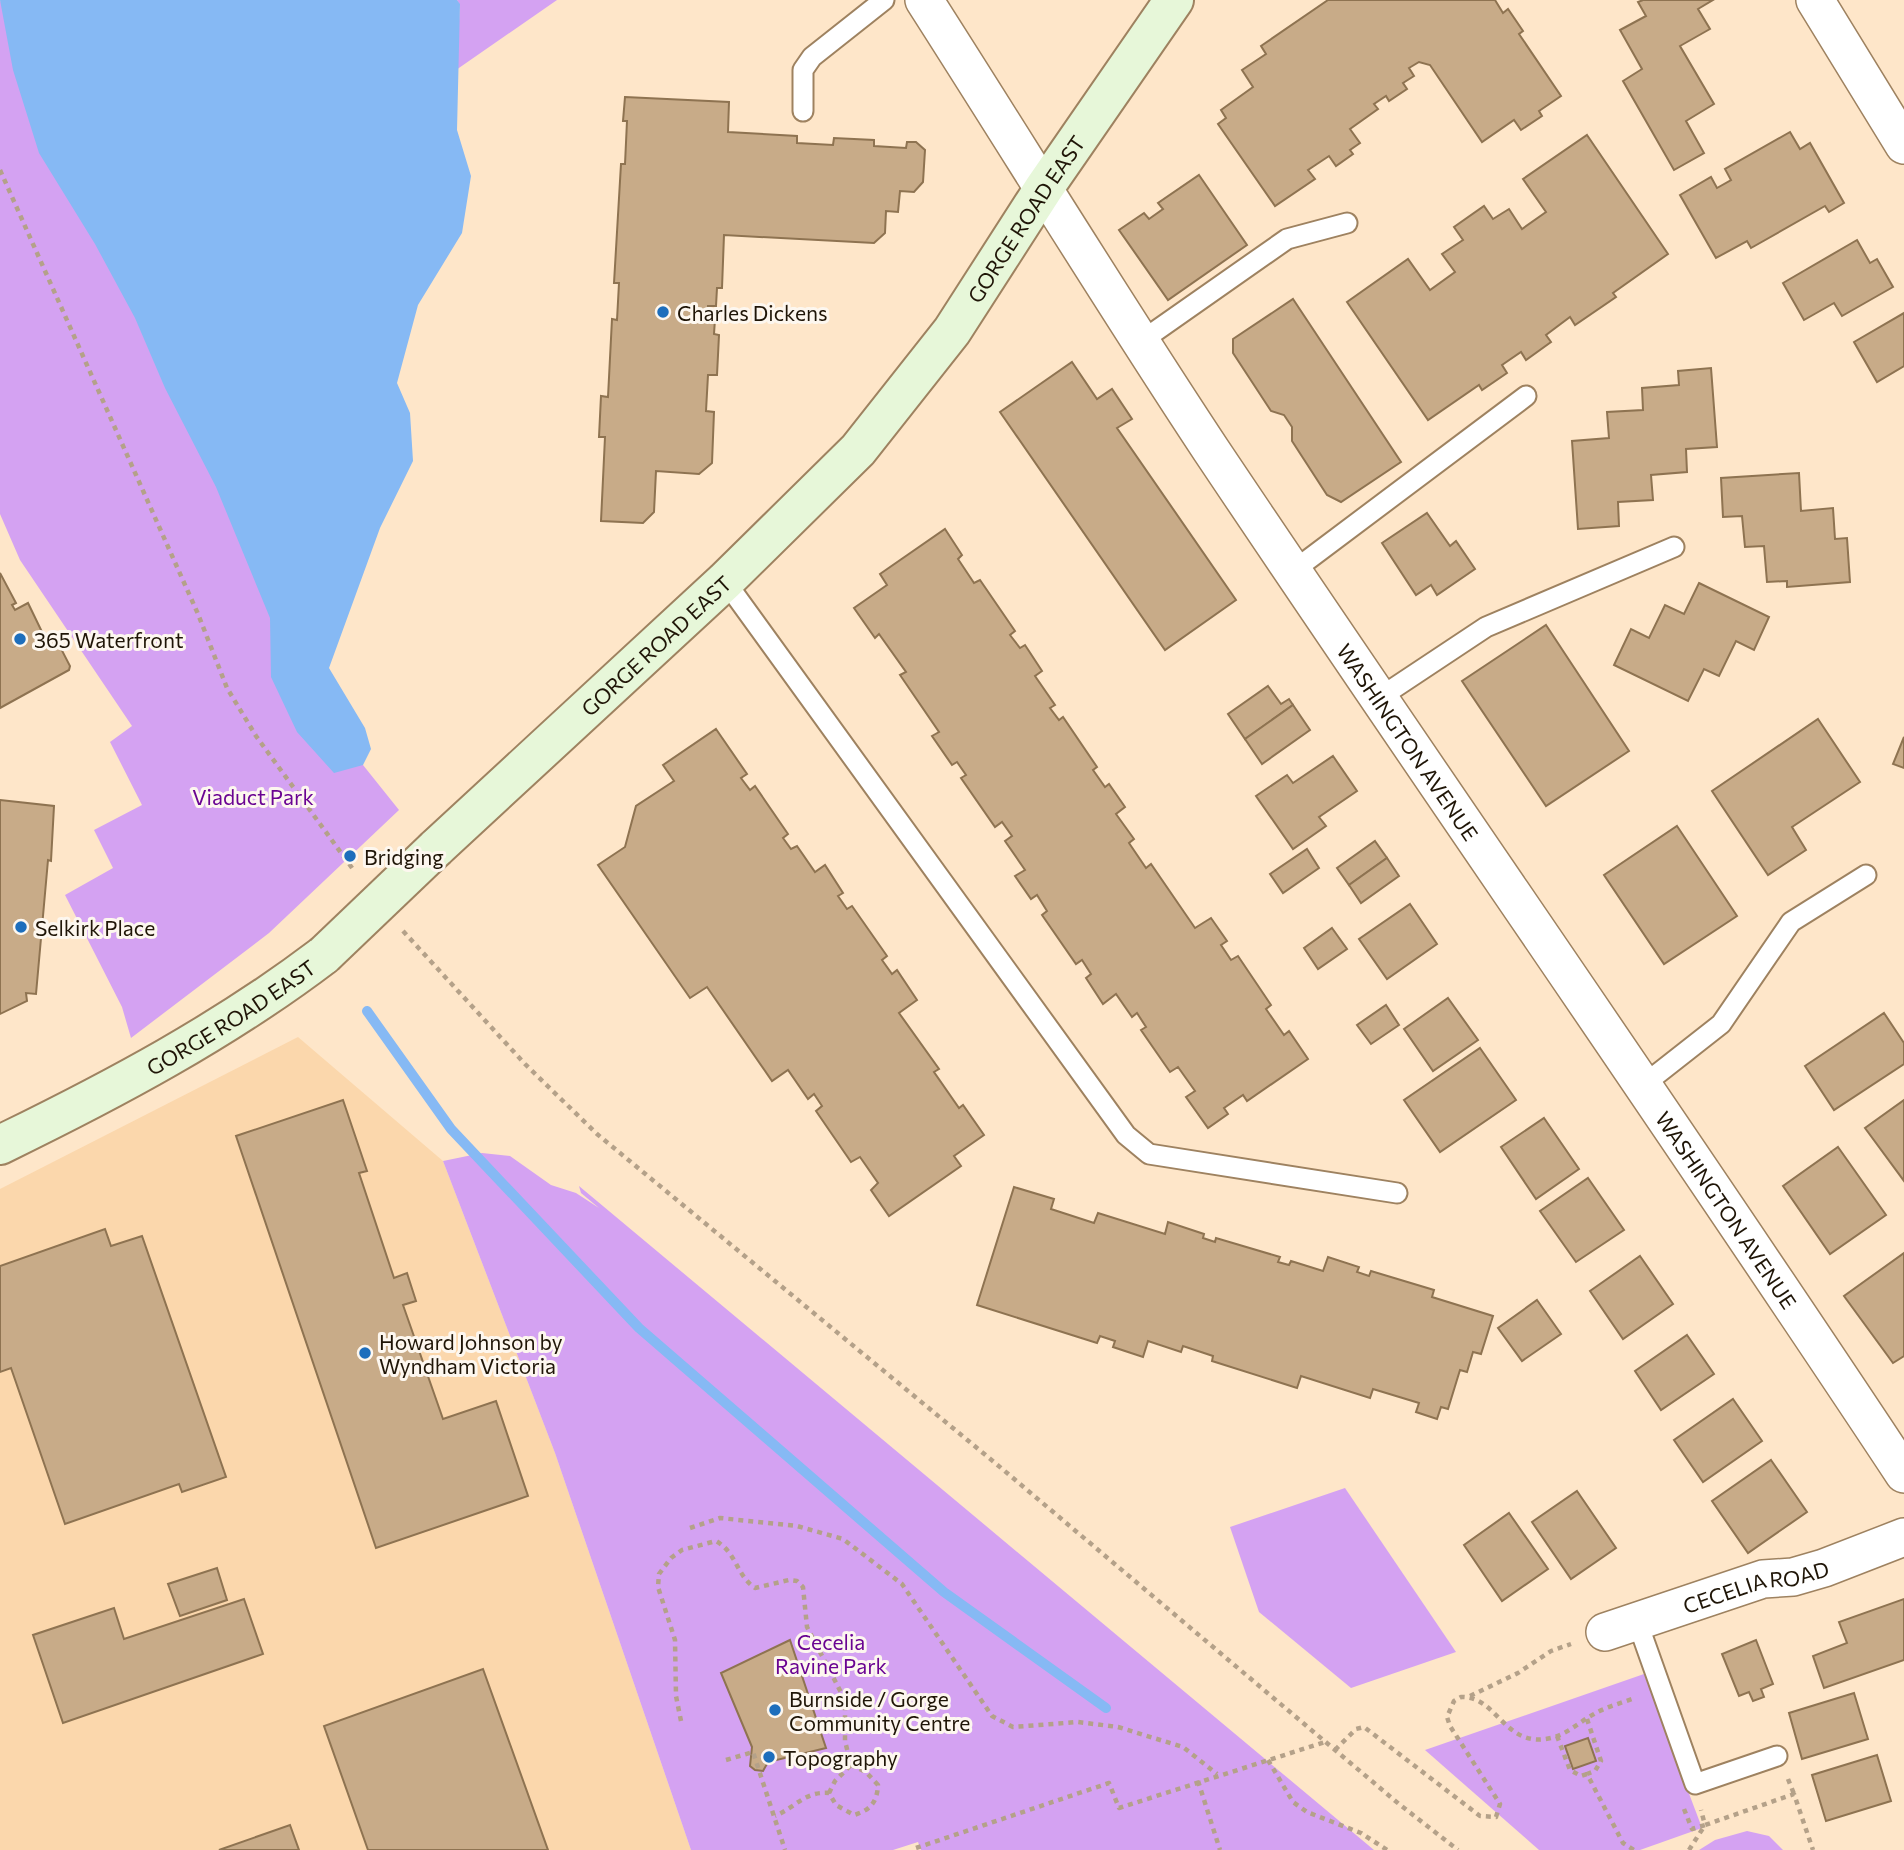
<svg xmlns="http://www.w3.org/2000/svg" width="1904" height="1850" viewBox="0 0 1904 1850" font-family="Commissioner,sans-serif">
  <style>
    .built { fill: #fbd7ac }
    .green { fill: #d4a2f2 }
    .water { fill: #86b9f4 }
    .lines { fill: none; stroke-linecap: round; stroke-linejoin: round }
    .stream { stroke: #86b9f4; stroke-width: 10 }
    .building { fill: #c8ab88; stroke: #8e7351; stroke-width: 2 }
    .lane-casing { stroke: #9e8260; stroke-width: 23 }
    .street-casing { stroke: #9e8260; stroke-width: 40 }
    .secondary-casing { stroke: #9e8260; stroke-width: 42 }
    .path { stroke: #b4a189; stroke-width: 4.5; stroke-dasharray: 5 5; stroke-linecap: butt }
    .lane { stroke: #fff; stroke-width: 19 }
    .street { stroke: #fff; stroke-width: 37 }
    .secondary { stroke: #e7f7d9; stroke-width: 38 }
    .secondary-bridge-casing { stroke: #9e8260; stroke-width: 42; stroke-linecap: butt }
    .secondary-bridge { stroke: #e7f7d9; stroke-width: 38 }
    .poi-dot { fill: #1d6ebc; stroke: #fdf7ef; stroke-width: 2.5 }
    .labels { text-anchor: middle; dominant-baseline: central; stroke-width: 6; stroke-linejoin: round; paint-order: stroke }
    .street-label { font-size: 21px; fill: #1f1507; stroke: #fdf7ef }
    .poi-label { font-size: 21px; fill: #1f1507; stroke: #fdf7ef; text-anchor: start }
    .park-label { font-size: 21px; fill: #6a0492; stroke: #fdf7ef }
  </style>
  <rect width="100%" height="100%" fill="#fee6c9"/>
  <!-- built -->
  <polygon class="built" points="298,1037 443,1161 555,1453 691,1850 0,1850 0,1189"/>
  <!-- green -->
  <g class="green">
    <polygon points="0,0 363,765 399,810 269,933 131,1038 122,1007 65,895 113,868 94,830 142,805 110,742 132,726 20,560 0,514"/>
    <polygon points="457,0 557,0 456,70 460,5"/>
    <polygon points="482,1153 510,1156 551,1185 576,1193 599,1208 581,1193 579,1186 1374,1850 921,1850 918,1842 893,1850 691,1850 555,1453 443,1161"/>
    <polygon points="1345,1488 1456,1652 1351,1688 1259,1612 1230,1527"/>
    <polygon points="1644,1674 1702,1828 1640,1850 1539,1850 1425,1750"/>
    <polygon points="1747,1831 1769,1836 1783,1850 1699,1850 1715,1840"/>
  </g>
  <!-- water -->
  <polygon class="water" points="0,0 457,0 460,4 457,130 471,176 462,233 418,305 397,383 410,413 413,461 380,528 329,668 365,728 371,749 363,765 334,773 297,732 271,677 270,618 216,487 165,388 135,318 95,244 39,153 13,70"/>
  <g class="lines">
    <!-- stream -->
    <polyline class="stream" points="367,1011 451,1129 639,1328 944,1592 1106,1708"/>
  </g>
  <!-- building -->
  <g class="building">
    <polygon points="1328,0 1495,0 1503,13 1508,9 1523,31 1519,34 1561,96 1539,111 1542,116 1521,130 1514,120 1482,142 1430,65 1419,62 1409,68 1414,76 1403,83 1407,89 1389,101 1386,96 1374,104 1378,109 1350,129 1360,143 1350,150 1353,154 1336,166 1329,156 1308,170 1315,179 1275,206 1218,124 1226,118 1221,110 1253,87 1242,70 1266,54 1261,46"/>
    <polygon points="1643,0 1713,0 1698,9 1710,29 1680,46 1714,104 1686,121 1704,153 1674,170 1623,81 1642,69 1620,30 1646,16 1638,2"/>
    <polygon points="625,97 729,102 728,132 797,136 797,143 833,145 834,138 874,140 874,146 906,148 907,142 916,142 925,150 923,182 914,192 900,191 898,212 886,211 885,233 874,243 724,235 722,288 717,288 716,306 708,306 708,318 715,319 714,334 719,335 717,375 708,375 706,411 714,412 712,463 699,474 656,471 654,512 643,523 601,521 605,437 599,437 601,396 608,397 612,319 617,320 619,283 614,283 621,164 625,164 627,121 623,121"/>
    <polygon points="1790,132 1800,149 1810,143 1844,203 1829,212 1825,206 1751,248 1747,241 1716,258 1680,195 1711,177 1717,188 1731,180 1725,169"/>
    <polygon points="1587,135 1668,254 1613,293 1616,297 1575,325 1570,317 1546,335 1551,342 1526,360 1521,352 1502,365 1507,373 1482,390 1479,385 1428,420 1347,302 1408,259 1430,290 1455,272 1442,254 1463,240 1454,227 1484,206 1493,219 1509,209 1522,229 1546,212 1523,179"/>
    <polygon points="1199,175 1247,245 1168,300 1119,230 1144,213 1149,219 1163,209 1158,203"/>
    <polygon points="1857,240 1870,263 1877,259 1893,287 1842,316 1834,303 1804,320 1783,283"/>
    <polygon points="1293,299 1401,462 1341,502 1327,495 1292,441 1292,427 1284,415 1271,411 1233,353 1233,339"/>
    <polygon points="1904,313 1904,366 1877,382 1854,342"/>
    <polygon points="1072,362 1097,399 1112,389 1132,419 1117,428 1236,600 1165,650 1000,412"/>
    <polygon points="1711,368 1717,447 1686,449 1687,472 1651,475 1653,500 1618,502 1619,526 1578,529 1572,441 1609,438 1607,412 1643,410 1642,388 1679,385 1678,371"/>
    <polygon points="1799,473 1801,511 1833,508 1835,539 1847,538 1850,582 1787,587 1787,581 1767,582 1764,546 1745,547 1742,516 1723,517 1721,478"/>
    <polygon points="1427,513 1450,546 1456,541 1475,569 1437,595 1431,585 1416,595 1382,543"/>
    <polygon points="945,529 962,555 958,559 974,583 980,580 1015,631 1010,635 1020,648 1025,645 1042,671 1035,676 1055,705 1050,708 1059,720 1063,717 1097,767 1093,770 1105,787 1109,784 1125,807 1116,814 1134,839 1129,843 1146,868 1151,864 1195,928 1211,918 1227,941 1221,945 1231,960 1238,956 1271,1005 1266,1009 1284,1035 1289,1031 1308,1059 1247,1101 1243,1095 1224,1108 1228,1114 1208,1128 1186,1097 1195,1091 1178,1067 1170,1072 1141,1030 1146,1027 1137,1013 1132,1017 1116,994 1103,1004 1086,978 1091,974 1082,960 1076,964 1042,915 1047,911 1037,895 1031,899 1015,876 1025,870 1005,841 1012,836 1002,822 995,827 961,778 966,775 957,762 952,765 932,736 939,732 900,675 906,672 879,634 875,638 854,608 887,585 880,574"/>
    <polygon points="0,573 16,603 12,605 15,610 28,603 43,634 38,636 42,641 54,635 70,666 69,670 0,708"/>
    <polygon points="1699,583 1769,617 1754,650 1736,641 1719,676 1704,669 1688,701 1614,665 1631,629 1649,638 1665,605 1684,614"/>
    <polygon points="1546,625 1629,751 1546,806 1462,681"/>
    <polygon points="1268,686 1281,704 1289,699 1293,705 1245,739 1228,714"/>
    <polygon points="1293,705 1310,730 1262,764 1245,739"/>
    <polygon points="1818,719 1860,782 1792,827 1806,850 1768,875 1712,791"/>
    <polygon points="716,729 747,774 741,778 750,790 755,786 788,834 783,838 791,849 797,846 815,872 825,865 843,893 838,896 847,909 852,906 887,956 882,960 892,974 897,970 917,1000 899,1013 939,1069 934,1072 959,1108 963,1105 984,1135 954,1156 961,1166 889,1216 871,1190 878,1183 860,1157 851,1162 816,1111 822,1106 814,1094 808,1099 788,1070 772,1081 707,987 690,998 598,865 625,847 636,806 674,781 663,765"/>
    <polygon points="1904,737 1904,768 1893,764"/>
    <polygon points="1333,756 1357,791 1319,817 1326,826 1293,849 1256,796 1287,775 1293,783"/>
    <polygon points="0,800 54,806 51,861 48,860 36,994 26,993 27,1001 0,1014"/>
    <polygon points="1677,826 1737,916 1664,964 1604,875"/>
    <polygon points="1375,841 1387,858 1349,885 1337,868"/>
    <polygon points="1307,849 1319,868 1283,893 1270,874"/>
    <polygon points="1387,858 1399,876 1361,903 1349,885"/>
    <polygon points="1410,904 1437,944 1387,979 1359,939"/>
    <polygon points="1332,928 1347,949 1318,969 1304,948"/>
    <polygon points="1448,998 1478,1040 1433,1071 1404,1029"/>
    <polygon points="1386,1005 1399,1025 1371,1044 1357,1025"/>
    <polygon points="1884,1013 1904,1043 1904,1064 1834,1110 1805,1066"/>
    <polygon points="1480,1048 1516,1100 1440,1152 1404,1100"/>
    <polygon points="343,1100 367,1171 359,1173 394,1278 407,1273 416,1301 403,1305 443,1419 496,1401 528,1496 376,1548 236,1136"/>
    <polygon points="1904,1100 1904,1181 1865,1128"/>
    <polygon points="1544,1118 1579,1169 1536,1199 1501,1147"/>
    <polygon points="1838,1147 1886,1215 1830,1254 1783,1186"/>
    <polygon points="1588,1178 1624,1230 1576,1262 1540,1211"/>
    <polygon points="1014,1187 1054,1199 1051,1209 1094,1223 1098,1213 1165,1234 1168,1222 1204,1234 1203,1238 1215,1242 1216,1238 1280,1257 1278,1262 1289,1265 1291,1261 1323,1271 1328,1257 1359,1267 1357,1272 1369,1276 1371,1271 1434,1290 1432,1297 1493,1316 1481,1354 1473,1352 1467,1372 1460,1370 1448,1409 1441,1407 1437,1419 1416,1412 1419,1403 1373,1389 1370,1398 1301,1376 1297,1388 1212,1361 1213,1356 1183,1346 1181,1352 1148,1341 1143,1357 1113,1347 1115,1341 1100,1336 1097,1343 977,1305"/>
    <polygon points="105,1229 111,1246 142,1236 226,1477 182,1492 179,1484 65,1524 11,1368 0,1372 0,1266"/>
    <polygon points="1904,1253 1904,1356 1893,1363 1844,1296"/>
    <polygon points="1640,1256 1673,1304 1623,1339 1590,1291"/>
    <polygon points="1537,1300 1561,1334 1522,1361 1498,1328"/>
    <polygon points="1687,1335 1714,1374 1661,1410 1635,1371"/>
    <polygon points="1733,1399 1762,1441 1703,1482 1674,1440"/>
    <polygon points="1771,1460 1807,1512 1748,1553 1712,1501"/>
    <polygon points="1577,1491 1616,1548 1571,1579 1532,1522"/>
    <polygon points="1509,1513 1548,1569 1502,1601 1464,1545"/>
    <polygon points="217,1568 227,1600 180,1616 168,1584"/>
    <polygon points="244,1599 263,1654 63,1723 33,1635 114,1608 124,1639"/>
    <polygon points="1904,1599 1904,1660 1824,1688 1813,1656 1847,1643 1839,1622"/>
    <polygon points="790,1640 826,1748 768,1762 763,1771 755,1770 750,1766 752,1747 721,1673"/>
    <polygon points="1756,1640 1773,1684 1761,1689 1764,1697 1753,1701 1749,1692 1739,1696 1722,1654"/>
    <polygon points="483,1669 548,1850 368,1850 324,1726"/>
    <polygon points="1854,1693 1868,1739 1802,1759 1789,1713"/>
    <polygon points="1588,1738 1596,1761 1573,1769 1565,1746"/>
    <polygon points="1877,1755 1891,1801 1826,1821 1812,1775"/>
    <polygon points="290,1825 299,1850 219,1850"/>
  </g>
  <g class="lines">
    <!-- lane casing -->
    <g class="lane-casing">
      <g id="lane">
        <polyline points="803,111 803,70 812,57 884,0"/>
        <polyline points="1140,342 1287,239 1347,223"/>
        <polyline points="1293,571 1526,396"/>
        <polyline points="725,581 1126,1135 1149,1154 1397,1193"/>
        <polyline points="1379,698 1486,627 1674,547"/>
        <polyline points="1642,1086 1721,1024 1791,922 1866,875"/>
        <polyline points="1637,1621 1695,1784 1777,1756"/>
      </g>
    </g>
    <!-- street casing -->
    <g class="street-casing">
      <g id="street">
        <path id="s1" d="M924,0C1020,150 1113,302 1211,450C1440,792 1677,1130 1904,1474"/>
        <polyline points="1815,0 1904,145"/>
        <path id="s2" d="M1605,1632L1763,1579L1793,1577L1824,1568L1904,1537"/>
      </g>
    </g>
    <!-- secondary casing -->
    <g class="secondary-casing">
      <g id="secondary">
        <path id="s3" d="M436,848L725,581L858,450L952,331L1044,188L1174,0"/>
        <path id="s4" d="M0,1145C113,1090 224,1031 324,955"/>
      </g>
    </g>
    <!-- path -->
    <g class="path">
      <polyline points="0,170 198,614 227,688 256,736 355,872"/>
      <polyline points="403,931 525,1064 597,1134 994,1462 1399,1804 1458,1850"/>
      <polyline points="690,1528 720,1518 797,1526 843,1539 902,1584 992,1716 1013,1727 1078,1722 1118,1727 1183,1747 1217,1774"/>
      <polyline points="1470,1696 1518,1673 1551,1651 1571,1644"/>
      <polyline points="1587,1719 1601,1761 1595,1771 1587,1774 1623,1843 1634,1850"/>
      <path d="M681,1721L676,1696L675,1640L658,1587L659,1574L671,1558L682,1550L716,1541C737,1553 736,1575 755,1588L789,1580L797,1581L803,1587L807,1627L845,1700V1741L851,1765L866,1772L878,1785C877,1803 870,1810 854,1815L836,1805L829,1793C805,1791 796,1807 775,1816"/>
      <polyline points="1557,1736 1570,1770 1581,1776 1587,1774"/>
      <path d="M1335,1750L1356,1729L1364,1727L1480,1816L1496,1817L1500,1804L1450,1726L1447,1717L1454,1701L1461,1697C1498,1696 1504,1749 1551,1738C1568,1734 1579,1722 1594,1714C1606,1707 1621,1703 1635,1698"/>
      <polyline points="726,1760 753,1752 785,1850"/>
      <polyline points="1268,1760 1293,1802 1307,1812 1361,1833 1387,1850"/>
      <polyline points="1788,1779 1794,1794"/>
      <polyline points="1198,1781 1220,1850"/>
      <polyline points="829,1793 835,1781 851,1765"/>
      <polyline points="1684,1809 1692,1829 1705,1825 1701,1810"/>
      <polyline points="916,1848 1109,1783 1119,1808 1325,1742"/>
      <polyline points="1689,1850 1705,1825 1794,1794 1813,1850"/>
    </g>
    <!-- lane -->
    <use href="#lane" class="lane"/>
    <!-- street -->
    <use href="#street" class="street"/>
    <!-- secondary -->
    <use href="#secondary" class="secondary"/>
    <!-- secondary-bridge casing -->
    <g class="secondary-bridge-casing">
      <polyline id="secondary-bridge" points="324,955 436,848"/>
    </g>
    <!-- secondary-bridge -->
    <use href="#secondary-bridge" class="secondary-bridge"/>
  </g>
  <!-- markers -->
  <g class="poi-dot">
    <circle cx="663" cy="312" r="7"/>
    <circle cx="20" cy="639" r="7"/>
    <circle cx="350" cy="856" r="7"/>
    <circle cx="21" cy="927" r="7"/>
    <circle cx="365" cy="1353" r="7"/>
    <circle cx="775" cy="1710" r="7"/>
    <circle cx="769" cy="1757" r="7"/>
  </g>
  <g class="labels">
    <!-- street labels -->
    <g class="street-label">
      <text stroke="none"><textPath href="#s3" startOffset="866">GORGE ROAD EAST</textPath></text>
      <text stroke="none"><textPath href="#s3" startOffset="299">GORGE ROAD EAST</textPath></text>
      <text stroke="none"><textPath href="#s1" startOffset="886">WASHINGTON AVENUE</textPath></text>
      <text stroke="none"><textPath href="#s4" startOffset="264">GORGE ROAD EAST</textPath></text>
      <text stroke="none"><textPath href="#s1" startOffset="1452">WASHINGTON AVENUE</textPath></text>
      <text stroke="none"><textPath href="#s2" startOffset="158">CECELIA ROAD</textPath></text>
    </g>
    <!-- poi labels -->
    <g class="poi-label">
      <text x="677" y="312">Charles Dickens</text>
      <text x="34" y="639">365 Waterfront</text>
      <text x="364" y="856">Bridging</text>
      <text x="35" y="927">Selkirk Place</text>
      <text x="379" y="1341">Howard Johnson by<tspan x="379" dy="24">Wyndham Victoria</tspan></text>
      <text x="789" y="1698">Burnside / Gorge<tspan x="789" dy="24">Community Centre</tspan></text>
      <text x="783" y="1757">Topography</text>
    </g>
    <!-- park labels -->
    <g class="park-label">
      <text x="253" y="796">Viaduct Park</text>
      <text x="831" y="1641">Cecelia<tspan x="831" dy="24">Ravine Park</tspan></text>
    </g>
  </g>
</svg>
